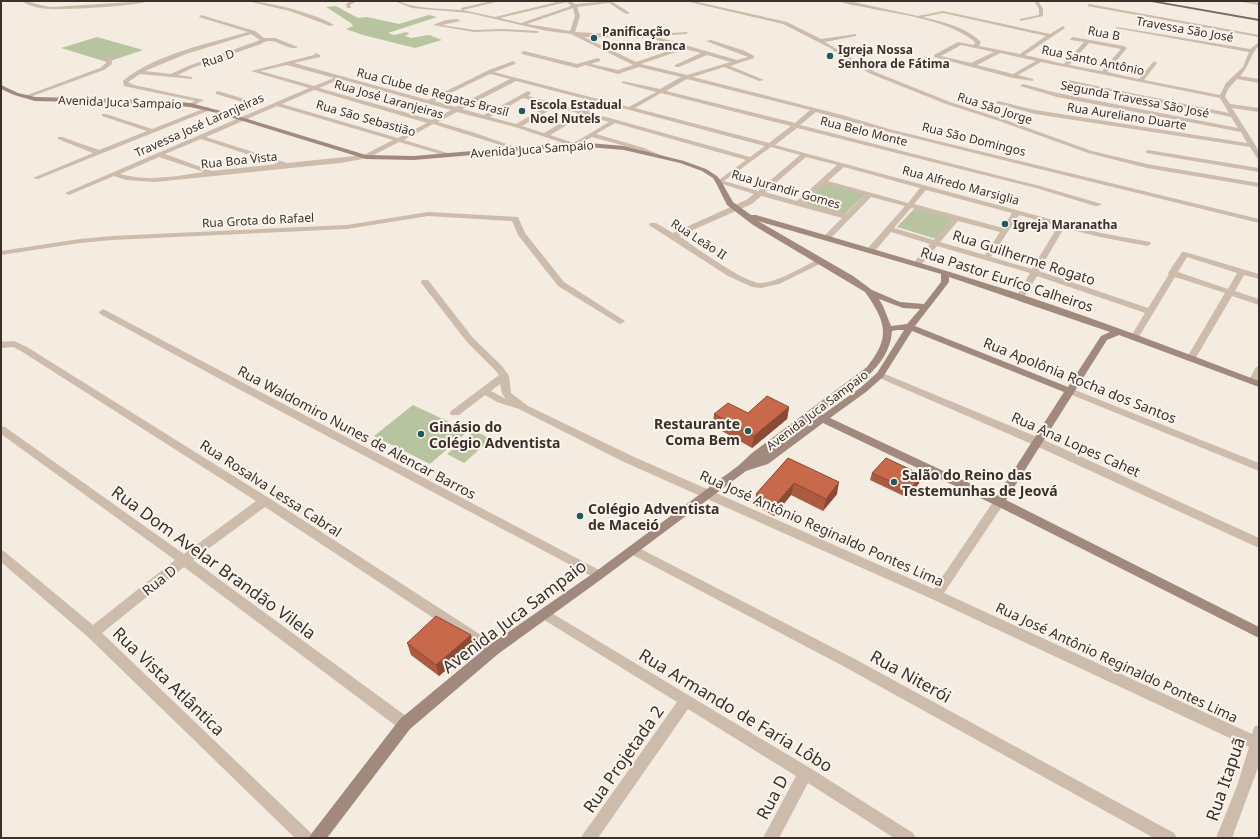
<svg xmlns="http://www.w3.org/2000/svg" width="1260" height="839" viewBox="0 0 1260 839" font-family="'Noto Sans',sans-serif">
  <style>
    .green { fill: #b8c4a0 }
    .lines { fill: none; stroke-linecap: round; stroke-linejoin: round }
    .street { fill: #cdbbac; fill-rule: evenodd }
    .secondary { fill: #a18a7d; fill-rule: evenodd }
    .primary { fill: #7d675c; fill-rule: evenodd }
    .wall { fill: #ac5a40 }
    .shaded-wall { fill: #8c4a34 }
    .building { fill: #c8694b; stroke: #8c4a34 }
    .poi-dot { fill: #1f5a5e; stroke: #fbf5ee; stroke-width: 1.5 }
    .labels { text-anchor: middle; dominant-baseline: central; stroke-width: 4; stroke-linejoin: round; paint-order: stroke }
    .far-street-label { font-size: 12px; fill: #3b302b; stroke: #fbf5ee }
    .far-poi-label { font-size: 12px; font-weight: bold; fill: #3b302b; stroke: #fbf5ee; text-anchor: start }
    .street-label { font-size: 14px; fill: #3b302b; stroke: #fbf5ee }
    .poi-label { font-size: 14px; font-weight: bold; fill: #3b302b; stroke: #fbf5ee; text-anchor: start }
    .near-street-label { font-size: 17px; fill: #3b302b; stroke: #fbf5ee }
  </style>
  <rect width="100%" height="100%" fill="#f4ebe1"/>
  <!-- green -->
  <g class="green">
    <polygon points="336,6 358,18 367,17 399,24 429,15 437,17 388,33 394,35 407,32 409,34 405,36 411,38 429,35 442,40 415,48 363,35 346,29 353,26 351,23 326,7"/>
    <polygon points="97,37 143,50 107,62 61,48"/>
    <polygon points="826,182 866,194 844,215 803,203"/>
    <polygon points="915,208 953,219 936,239 897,227"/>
    <polygon points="413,405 468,431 430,464 374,436"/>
    <polygon points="475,431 491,439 464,463 447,454"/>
  </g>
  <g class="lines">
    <!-- street -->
    <g class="street">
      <path d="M21,1C31,1 41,6 51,7L148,1C140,6 64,10 50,9C41,9 29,6 21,1Z"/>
      <path d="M247,1C267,1 318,14 334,25L330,26L290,11Z"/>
      <polygon points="351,1 357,1 350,5 351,8 347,8 346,4"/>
      <path d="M394,1C402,1 407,5 415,6C431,9 447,9 462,10L461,8L492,1H500L463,10L495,17L561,1H570L575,4L611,1L630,13L626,14L609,3L577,7L580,16L575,32L651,36L653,34L688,32L686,34L654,36L737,60L748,57L706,41L711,40L745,51L754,56V58L730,66L764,80L759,81L724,67L693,77L842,115L889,129L1259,219V223L885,131L816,112L800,125L1040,186L1102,204L1098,206H1095L1036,188L797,128L775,145L1101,233L1150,242L1151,244L1147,246L1100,237L1064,228L1039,271L1148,308L1169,274L1168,273L1182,252H1185L1259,274V279L1244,275L1235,291L1259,299V305L1232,296L1194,361H1188L1186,359L1225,293L1175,277L1137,340H1131L1130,338L1145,313L1037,276L1023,299H1017L1016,297L1030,273L937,246L920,266H914V262L930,244L891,232L874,252H868V248L905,206L871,197L830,239H827L823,237L842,218L761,196L752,204L679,236C694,246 747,285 762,283C780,281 802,267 819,259H822L826,261L779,284L761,288L752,287L728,276L649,225L650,223H656L673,233L746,200L754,194L716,182L746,160L615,123L596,134L644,148L665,157L660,158L640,150L592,137L578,145L572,146L515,127L457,112L438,122L475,133L521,149L516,150L433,124L404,140L451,154V156H447L399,142L368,158L340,163L155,182L126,180L114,176L71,194L69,195L65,193L309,88L251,71L314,55L316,53L320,55V57L294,63L428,100L489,70L513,61L516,63L515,64L494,72L629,107L656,92L622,83V81L660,89L681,77L639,67L618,74L585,65L577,68L522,54L521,53L524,51L577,64L598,58L600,59V61L591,64L618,70L633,65L571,34L547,31L469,13L412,8ZM567,2L571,6L521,23L500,18ZM573,8L575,16L570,31L527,24ZM584,37L650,38L680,47L636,62ZM685,49L701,53L675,65V67H679L707,55L731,62L687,75L641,64ZM287,65L334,78L314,86L260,71ZM490,74L510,79L456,107L434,101ZM340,79L451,110L432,120L319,88ZM687,79L810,110L795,123L666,91ZM516,81L597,102L582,111L528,96L531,93L528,91L484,115L462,109ZM314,90L427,123L398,138L282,104ZM661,93L791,126L769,143L635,108ZM523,98L549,105L516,124L490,117ZM603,103L765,146L750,157L588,112ZM277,106L393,140L364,155L287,163L206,137ZM555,107L578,113L544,133L522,126ZM584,115L609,122L574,143L550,135ZM201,139L277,164L212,171L165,154ZM771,147L800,155L758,191L724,181ZM159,157L204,172C177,176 147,182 120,174ZM806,157L837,165L797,201L765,192ZM844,167L920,188L908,203L828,181ZM824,184L865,195L846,214L803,203ZM926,190L1012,213L1003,228L914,204ZM911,208L952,219L934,240L894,228ZM1019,215L1058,226L1032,269L991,257ZM958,221L1000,232L985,255L940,242ZM1187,257L1237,273L1228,289L1178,272Z"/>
      <polygon points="685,1 693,1 787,22 821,39 856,34 856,36 825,42 875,72 950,102 1003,119 1092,151 1147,164 1259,183 1259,187 1147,168 1088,153 999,121 946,104 871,74 841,57 832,49 783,24"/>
      <path d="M840,1H849L918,16L943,11L1050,34L1063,26L1065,28L1025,55L1064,64L1084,42L1071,40L1070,39L1073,37L1124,46L1127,48L1107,72L1139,79L1154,61L1157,63L1144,80L1220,95L1226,83L1243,67L1249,52L1115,28L1117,27L1250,49L1259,42V46C1250,54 1249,67 1240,76L1259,79V83L1237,79L1228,89L1225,97L1230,104L1259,108V112L1232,108L1256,146L1259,152V159L1257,158L1250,147L1035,114L995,103L998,101L1035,110L1247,143L1241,132L1057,97L1020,86L1023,84L1057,93L1238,128L1231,117L1060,81L1063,79L1229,113L1220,98L1041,62L1018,75L1033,79V81L1013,78L934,57V55L958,42L974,45L975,42C950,21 905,15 873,9C863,6 849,6 840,1ZM943,13L1046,36L1020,54L979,46L981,42C966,27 943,22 923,17ZM1089,43L1121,49L1102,71L1069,65ZM961,45L994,52L971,63L941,56ZM1000,53L1036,61L1013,74L977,65Z"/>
      <polygon points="1034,1 1038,1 1043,9 1043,16 1020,21 1020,19 1039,15 1039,9"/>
      <polygon points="1242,1 1259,3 1259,5 1242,2"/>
      <polygon points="1089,4 1259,35 1259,37 1087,6"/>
      <path d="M201,15L255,31L264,38H275L298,47C288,53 274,34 261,44L192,68L178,75L192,77V79L140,74L128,82L134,85L204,100L190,107L188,106V104L195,101L124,86L123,81C153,55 210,43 248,32L199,17ZM251,34L260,40L188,66L171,74L145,71L186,54Z"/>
      <polygon points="458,19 460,21 442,25 474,30 502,29 537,31 539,32 537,33 502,31 474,32 433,25 446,20"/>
      <polygon points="106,56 111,57 112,64 104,70 27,98 22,97 100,68 106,63"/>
      <polygon points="218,91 248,100 249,101 246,103 216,94 216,92"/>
      <polygon points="208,107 210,108 210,110 38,179 33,178 93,153 58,139 58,137 62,137 99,150 147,131 102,116 102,114 106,114 152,129"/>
      <polygon points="1148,150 1259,168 1259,172 1146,153 1146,151"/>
      <polygon points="428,212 518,217 525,233 564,282 625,321 621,324 618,323 558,286 518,235 512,221 428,216 347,229 112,240 80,243 1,255 1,251 80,239 112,236 347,225"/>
      <path d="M422,280H428L473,338L502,366L509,376L511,393L528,406L632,456L934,589L995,499L999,498L1003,499L1005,502L1003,505L944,593L1252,734L1254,727L1259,725V765L1232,838H1216L1237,786L1249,747L932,599L624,462L519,409L497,402L485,395L459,415H451L450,413L451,411L499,375L495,370L467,342L422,284L421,282ZM500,384L502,394L506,399L491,391Z"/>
      <polygon points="103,309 603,572 605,575 603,578 599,580 595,578 231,385 100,314 99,312"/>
      <polygon points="14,341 27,347 269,498 498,646 500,650 498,654 493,656 488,654 265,507 193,560 410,719 412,724 410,729 405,731 400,729 184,567 102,633 311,833 314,838 295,838 88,637 1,562 1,550 5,552 93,625 175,560 1,434 1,426 5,427 184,554 256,501 21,351 13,347 1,348 1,342"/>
      <polygon points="1259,366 1258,382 1256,384 1250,384 1248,382 1256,367"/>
      <polygon points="880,372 1042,439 1259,538 1259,548 1034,445 877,377 875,375 877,373"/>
      <polygon points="1070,388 1259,463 1259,471 1067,393 1065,391 1067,389"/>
      <polygon points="633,545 853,658 1174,833 1177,838 1154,838 843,666 629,553 627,550 629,547"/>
      <polygon points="545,609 810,768 913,833 916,838 894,838 808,783 779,838 763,838 796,776 688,709 598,838 581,838 584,833 677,702 541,618 539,614 541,610"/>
    </g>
    <!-- secondary -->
    <path class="secondary" d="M1,85L18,93L35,97L157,100L190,103L221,111L366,155L414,156L576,142L624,146L684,161L706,169L717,176L721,181L733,202L751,215H756C845,241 934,266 1023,295C1102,321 1180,351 1259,381V387L1119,335L1107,340L1006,500L1259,627V638L995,505L823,423L768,464L746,471L603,578L498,654L410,729L327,838H309L312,833L400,719L488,646L595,572L738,466L752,453L867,367C891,337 886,322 865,292L753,225L727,205L716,183L713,178L702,171L680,163L624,150L576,146L414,160L366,159L217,113L190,107L157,104L35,101L14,95L1,89ZM758,221L941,274V282L924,304L900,302L872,290L853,276ZM949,277L1110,332L1101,336L1068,387L915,326L949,282ZM879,299L903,308L920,309L907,324L891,326L883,306ZM897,330H904L877,373L860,388L822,415L819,413C847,392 890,369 892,331ZM912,331L1064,392L997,496L830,418L866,392L883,377ZM813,418L815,419L781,444Z"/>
    <!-- primary -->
    <polygon class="primary" points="1146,1 1156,1 1259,19 1259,21"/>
  </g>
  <!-- wall -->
  <g class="wall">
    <polygon points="789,407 787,419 752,448 713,426 714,414 748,413"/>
    <polygon points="788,458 837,494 823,511 791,495 774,516 755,505 756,494"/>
    <polygon points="872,473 919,483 908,498 870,480"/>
    <polygon points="471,635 473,647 439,676 411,655 407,643"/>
  </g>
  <!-- shaded-wall -->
  <g class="shaded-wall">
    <polygon points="789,407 787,419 752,448 754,436"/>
    <polygon points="922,475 919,483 908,498 910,490"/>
    <polygon points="839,482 837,494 823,511 826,499"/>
    <polygon points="794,483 791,495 774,516 776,504"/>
    <polygon points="471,635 473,647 439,676 436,665"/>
  </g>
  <!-- building -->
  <g class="building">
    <polygon points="767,396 789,407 754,436 714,414 728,403 748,413"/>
    <polygon points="788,458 839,482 826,499 794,483 776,504 756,494"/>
    <polygon points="886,458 922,475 910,490 872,473"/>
    <polygon points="436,616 471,635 436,665 407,643"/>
  </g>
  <!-- markers -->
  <g class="poi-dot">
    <circle cx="594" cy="38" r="4"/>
    <circle cx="830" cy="56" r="4"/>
    <circle cx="522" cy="111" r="4"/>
    <circle cx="1005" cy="224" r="4"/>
    <circle cx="748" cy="431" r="4"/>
    <circle cx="421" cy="434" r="4"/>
    <circle cx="894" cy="482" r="4"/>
    <circle cx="580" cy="516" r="4"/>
  </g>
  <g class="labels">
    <!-- far-street labels -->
    <g class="far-street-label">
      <text transform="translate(1185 29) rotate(10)">Travessa São José</text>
      <text transform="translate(1104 33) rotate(11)">Rua B</text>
      <text transform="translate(218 58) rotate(-19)">Rua D</text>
      <text transform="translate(1093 60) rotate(12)">Rua Santo Antônio</text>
      <text transform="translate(433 92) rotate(15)">Rua Clube de Regatas Brasil</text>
      <text transform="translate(389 99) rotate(16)">Rua José Laranjeiras</text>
      <text transform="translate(1135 99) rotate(11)">Segunda Travessa São José</text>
      <text transform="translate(120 102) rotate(2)">Avenida Juca Sampaio</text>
      <text transform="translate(995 108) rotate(18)">Rua São Jorge</text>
      <text transform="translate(1127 116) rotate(9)">Rua Aureliano Duarte</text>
      <text transform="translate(366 118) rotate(16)">Rua São Sebastião</text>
      <text transform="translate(199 125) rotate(-24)">Travessa José Laranjeiras</text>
      <text transform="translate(864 131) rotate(14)">Rua Belo Monte</text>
      <text transform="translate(974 139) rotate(14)">Rua São Domingos</text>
      <text transform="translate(532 149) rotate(-4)">Avenida Juca Sampaio</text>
      <text transform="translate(239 160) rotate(-6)">Rua Boa Vista</text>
      <text transform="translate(961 185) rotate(15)">Rua Alfredo Marsiglia</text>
      <text transform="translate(786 189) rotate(16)">Rua Jurandir Gomes</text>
      <text transform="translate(258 220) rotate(-3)">Rua Grota do Rafael</text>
      <text transform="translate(699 239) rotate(33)">Rua Leão II</text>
      <text transform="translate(817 410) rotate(-37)">Avenida Juca Sampaio</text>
    </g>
    <!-- far-poi labels -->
    <g class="far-poi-label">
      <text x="602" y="31">Panificação<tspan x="602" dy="14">Donna Branca</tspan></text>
      <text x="838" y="49">Igreja Nossa<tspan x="838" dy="14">Senhora de Fátima</tspan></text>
      <text x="530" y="104">Escola Estadual<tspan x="530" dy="14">Noel Nutels</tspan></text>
      <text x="1013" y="224">Igreja Maranatha</text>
    </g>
    <!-- street labels -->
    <g class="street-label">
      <text transform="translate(1024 257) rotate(18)">Rua Guilherme Rogato</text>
      <text transform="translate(1007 279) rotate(18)">Rua Pastor Euríco Calheiros</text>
      <text transform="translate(1080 380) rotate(22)">Rua Apolônia Rocha dos Santos</text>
      <text transform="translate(357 432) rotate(28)">Rua Waldomiro Nunes de Alencar Barros</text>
      <text transform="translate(1076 444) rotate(24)">Rua Ana Lopes Cahet</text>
      <text transform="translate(271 488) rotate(33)">Rua Rosalva Lessa Cabral</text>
      <text transform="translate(822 528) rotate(24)">Rua José Antônio Reginaldo Pontes Lima</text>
      <text transform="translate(159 580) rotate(-39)">Rua D</text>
      <text transform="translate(1117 662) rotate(25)">Rua José Antônio Reginaldo Pontes Lima</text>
    </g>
    <!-- poi labels -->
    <g class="poi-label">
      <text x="740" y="423" text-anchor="end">Restaurante<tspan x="740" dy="16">Coma Bem</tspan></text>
      <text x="429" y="426">Ginásio do<tspan x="429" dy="16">Colégio Adventista</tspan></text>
      <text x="902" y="474">Salão do Reino das<tspan x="902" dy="16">Testemunhas de Jeová</tspan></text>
      <text x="588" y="508">Colégio Adventista<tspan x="588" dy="16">de Maceió</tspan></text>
    </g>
    <!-- near-street labels -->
    <g class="near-street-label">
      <text transform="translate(214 562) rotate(36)">Rua Dom Avelar Brandão Vilela</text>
      <text transform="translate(514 616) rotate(-37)">Avenida Juca Sampaio</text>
      <text transform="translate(911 676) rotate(29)">Rua Niterói</text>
      <text transform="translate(169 681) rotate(44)">Rua Vista Atlântica</text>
      <text transform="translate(736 710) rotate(31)">Rua Armando de Faria Lôbo</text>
      <text transform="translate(623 759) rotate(-55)">Rua Projetada 2</text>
      <text transform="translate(1225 779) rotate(-71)">Rua Itapuã</text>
      <text transform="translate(772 797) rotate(-62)">Rua D</text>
    </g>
  </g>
  <!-- border -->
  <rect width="1260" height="839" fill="none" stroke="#3b302b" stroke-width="4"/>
</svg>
